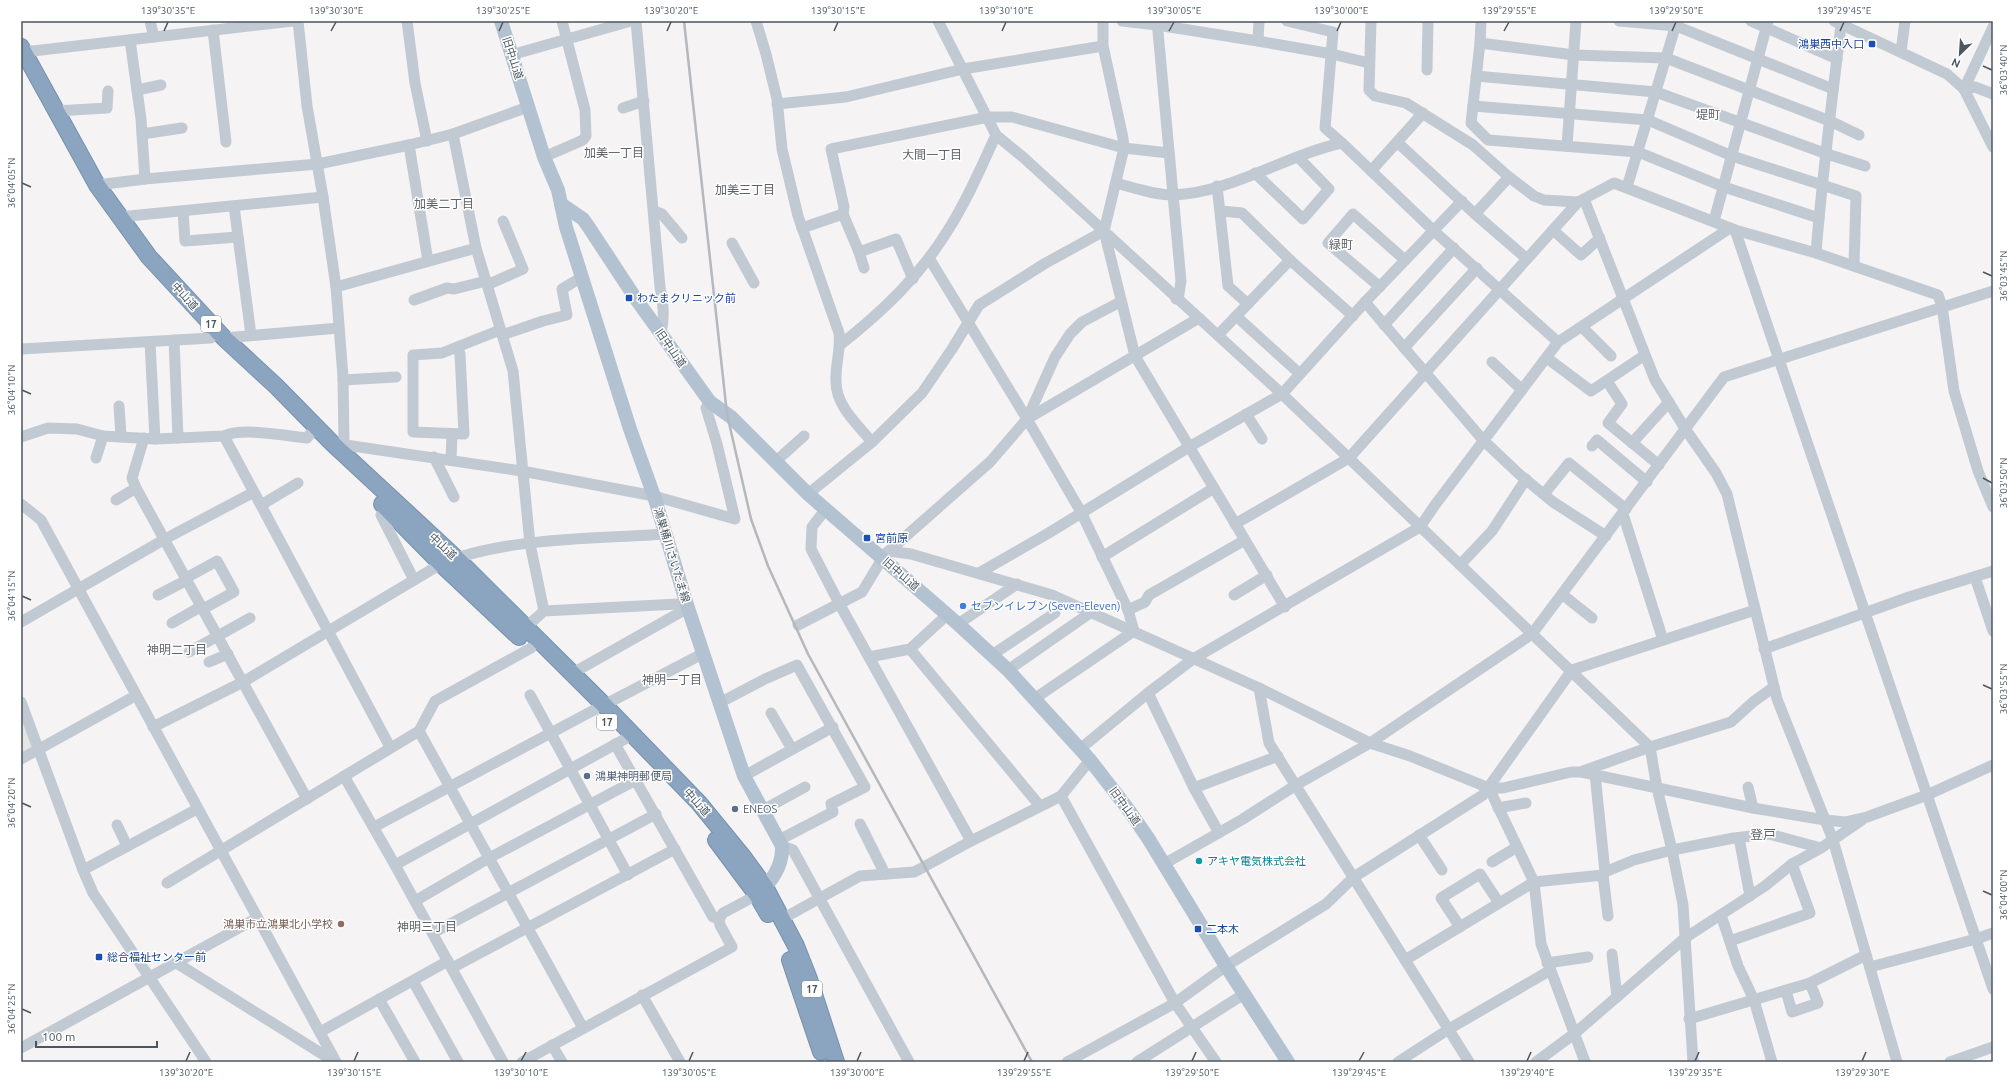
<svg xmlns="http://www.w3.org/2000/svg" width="2014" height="1083" viewBox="0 0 2014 1083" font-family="Ubuntu,'Noto Sans JP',sans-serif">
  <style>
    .education { fill: #e6e4e5 }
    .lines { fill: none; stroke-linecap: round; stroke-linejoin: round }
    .highway-casing { stroke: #7690ad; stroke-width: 18 }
    .minor { stroke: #c1cad2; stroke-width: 11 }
    .major { stroke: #b3c2d1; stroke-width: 14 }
    .highway { stroke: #8ba5c1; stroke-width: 16 }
    .rail { stroke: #b5b8bd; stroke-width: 2.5 }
    .ticks { fill: none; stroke: #4a5661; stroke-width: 1.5 }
    .transit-dot { fill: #1a4fb4; stroke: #fff; stroke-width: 1.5 }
    .shop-dot { fill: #3f7fe0; stroke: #fff; stroke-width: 1.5 }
    .service-dot { fill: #5c6f8a; stroke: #fff; stroke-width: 1.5 }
    .culture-dot { fill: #0f9aa8; stroke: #fff; stroke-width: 1.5 }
    .education-dot { fill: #8d6e63; stroke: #fff; stroke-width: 1.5 }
    .labels { text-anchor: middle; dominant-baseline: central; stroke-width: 3; stroke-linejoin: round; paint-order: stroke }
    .shield { fill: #fff; stroke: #808990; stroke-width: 1 }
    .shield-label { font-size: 10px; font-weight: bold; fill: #4a5661 }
    .transit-label { font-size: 11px; fill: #164399; stroke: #fff; text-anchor: start }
    .street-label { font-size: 11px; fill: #4a5661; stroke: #fff }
    .shop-label { font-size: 11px; fill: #366cbe; stroke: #fff; text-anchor: start }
    .service-label { font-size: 11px; fill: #4e5e75; stroke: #fff; text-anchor: start }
    .culture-label { font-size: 11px; fill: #0d838f; stroke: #fff; text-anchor: start }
    .education-label { font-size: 11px; fill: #785e54; stroke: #fff; text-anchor: end }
    .neighbourhood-label { font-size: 12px; fill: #5f6368; stroke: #fff }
    .quarter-label { font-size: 13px; fill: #5f6368; stroke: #fff }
    .neatline { fill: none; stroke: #4a5661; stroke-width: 1.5 }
    .ticks-label { font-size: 10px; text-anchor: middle; fill: #4a5661 }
  </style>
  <rect width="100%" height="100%" fill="#f5f3f3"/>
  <!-- education -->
  <polygon class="education" points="21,702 39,749 21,759"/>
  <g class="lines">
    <!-- highway casing -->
    <g class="highway-casing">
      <g id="highway">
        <polyline points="21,47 97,185 149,257 224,338 276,386 332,443 456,558 604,705 699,803 744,858 765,887 796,946 809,979 836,1062"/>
        <polyline points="382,504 441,564 519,637"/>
        <polyline points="716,840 757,895 768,914"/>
        <polyline points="790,960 821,1052"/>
      </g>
    </g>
    <!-- minor -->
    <g class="minor">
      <polyline points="150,21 154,37"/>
      <polyline points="298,21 307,106 323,197 336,287 343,377 344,444"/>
      <polyline points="407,21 415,83 427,141"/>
      <path d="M636,21L660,287C663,303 665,317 661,333"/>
      <path d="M756,21L766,54L777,99L782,149L798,216L839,333C841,350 835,366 836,382C836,406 858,425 872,442"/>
      <polyline points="938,21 996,135 1024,158 1282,394 1650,747 1657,788 1672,850 1683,905 1693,1062"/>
      <polyline points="1103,21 1103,46 1123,138 1124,148 1104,231 1135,356 1285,607"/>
      <polyline points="1122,21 1157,25 1258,41 1332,54 1369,63"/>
      <polyline points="1157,21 1181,281 1179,294 1176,299"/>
      <polyline points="1287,21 1333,32 1325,128 1342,143"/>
      <polyline points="1371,21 1369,90 1375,96 1406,103 1473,145 1509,177 1534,196 1544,200 1578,202"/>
      <polyline points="1481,21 1480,43 1471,123 1488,140 1638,152 1724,187 1819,218"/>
      <polyline points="1619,21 1676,26 1833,89"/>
      <polyline points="1751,21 1837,59"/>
      <polyline points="1834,21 1947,74 1964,89 1993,147"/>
      <polyline points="213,30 226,142"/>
      <polyline points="130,40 141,119 145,179"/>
      <polyline points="1258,41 1259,21"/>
      <polyline points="1480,43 1574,55 1666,58 1830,121 1859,135"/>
      <polyline points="24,52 293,21"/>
      <polyline points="1901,52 1905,21"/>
      <polyline points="511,55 631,21"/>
      <polyline points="1427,70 1428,21"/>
      <polyline points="1476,76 1656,92 1827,154 1865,166"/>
      <polyline points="1964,89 1993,27"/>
      <polyline points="1964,89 1975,87 1993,94"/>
      <polyline points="137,90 161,85"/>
      <polyline points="777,104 846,97 963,69 1103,46"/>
      <polyline points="1473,106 1648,120 1732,156 1856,196 1854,266"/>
      <polyline points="623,108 644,101"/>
      <polyline points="56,111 107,108 108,91"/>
      <polyline points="142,134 182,128"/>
      <polyline points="453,134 476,248 513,371 530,544 544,611"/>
      <polyline points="1397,142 1475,214 1527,259"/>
      <polyline points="409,145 428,261"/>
      <polyline points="1567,146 1576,21"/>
      <polyline points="544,157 583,140 586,136 585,110 562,21"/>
      <polyline points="1371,171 1423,113"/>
      <polyline points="1255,173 1303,219 1329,189 1298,157"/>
      <path d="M1116,183C1135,188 1154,195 1173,195C1231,193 1286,155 1342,143L1434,231L1558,342"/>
      <polyline points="97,185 145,179 318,164 409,145 453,134 528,107"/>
      <polyline points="1217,186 1228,286 1248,304"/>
      <polyline points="1627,187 1677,21"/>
      <polyline points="1584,199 1655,380 1686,430 1716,473 1727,494 1777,699 1833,840 1897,1062"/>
      <polyline points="234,206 251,335"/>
      <polyline points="183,211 185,241 238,237"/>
      <polyline points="654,211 662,214 682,238"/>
      <polyline points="1221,211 1242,213 1290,260 1353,316"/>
      <polyline points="843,214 859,252"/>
      <polyline points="1475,214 1509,177"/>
      <polyline points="119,217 323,197"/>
      <polyline points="1714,221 1768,21"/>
      <polyline points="802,228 843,214 844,207 831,149 988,117 1012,117 1124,148 1169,153"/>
      <polyline points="1553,230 1581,255 1600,238"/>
      <polyline points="1735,230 1993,989"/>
      <polyline points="732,243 754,283"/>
      <path d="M1816,253C1822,176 1832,101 1841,25"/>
      <polyline points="929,258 1027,419 1081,512 1128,610 1134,631"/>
      <polyline points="864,268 859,252 896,239 913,279"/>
      <polyline points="487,285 523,269 503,221"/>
      <polyline points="336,287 476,248"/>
      <polyline points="1380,287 1328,243 1353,214 1405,260"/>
      <polyline points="414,300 447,288 454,289 486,281"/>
      <polyline points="1365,302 1483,440 1519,474 1553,502 1606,536"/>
      <polyline points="1236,316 1300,374"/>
      <polyline points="1384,325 1454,248"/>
      <polyline points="1582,327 1611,356"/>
      <polyline points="502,335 543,321 567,315 562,289 582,277"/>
      <polyline points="1218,335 1290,260"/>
      <polyline points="224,338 339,328"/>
      <polyline points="174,340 178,438"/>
      <polyline points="150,342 155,439"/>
      <path d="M840,345C882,312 920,276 948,230C967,201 981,167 996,135"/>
      <polyline points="457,347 460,354 464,434 413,432 413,355 442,353 500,330"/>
      <polyline points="1404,348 1477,268"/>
      <polyline points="21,349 211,338"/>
      <polyline points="1547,358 1591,391 1645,355"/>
      <polyline points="1492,362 1522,390"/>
      <polyline points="343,380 396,377"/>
      <polyline points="1607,381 1622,404 1608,423 1659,465"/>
      <polyline points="119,406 121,437"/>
      <polyline points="1246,414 1262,439"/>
      <polyline points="1027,419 1199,318"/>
      <polyline points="224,436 390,747"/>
      <path d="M21,437L48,428L77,429L103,436L155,439L224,436C243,427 286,436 307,438L310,434"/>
      <polyline points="144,438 132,478 136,488 307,799"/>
      <polyline points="332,443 522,471 654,496 735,519 717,444 706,408 710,402"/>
      <polyline points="1632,443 1669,402"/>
      <polyline points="1592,446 1597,440 1647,482"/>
      <polyline points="434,457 454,497"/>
      <polyline points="96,458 103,436"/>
      <polyline points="451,460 452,434"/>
      <polyline points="775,462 804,436"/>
      <polyline points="808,494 872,442 922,393 952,349 979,305 1044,264 1104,231"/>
      <polyline points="1544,494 1569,463 1626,509"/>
      <polyline points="116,500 136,488"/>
      <polyline points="21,504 41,520 336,1062"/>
      <polyline points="261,505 298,483"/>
      <polyline points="386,508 381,515 414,580"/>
      <polyline points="825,510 812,527 811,549 840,605 971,841"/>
      <polyline points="1623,514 1663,640"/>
      <polyline points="1235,524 1349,458 1578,202 1614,183 1735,230 1816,253 1938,295 1942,306 1954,391 1978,471 1993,507"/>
      <polyline points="889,551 911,554 1052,595 1259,688 1370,743 1410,756 1489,788 1503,788 1571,772 1581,772 1753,808 1825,820 1845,822 1867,817 1927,795 1993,765"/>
      <polyline points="1102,557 1214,488"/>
      <polyline points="1460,565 1492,531 1526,479"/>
      <polyline points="979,573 1047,534 1189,447 1282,394 1365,302 1462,201"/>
      <polyline points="1975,577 1993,631"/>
      <polyline points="186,578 217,561 234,592 203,609"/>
      <polyline points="158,595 187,580"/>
      <polyline points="1234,595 1267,575"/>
      <polyline points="1563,595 1592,618"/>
      <polyline points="1128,610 1145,602 1149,595 1245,540"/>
      <polyline points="21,622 165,539 254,492"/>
      <polyline points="172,623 202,606"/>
      <polyline points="958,624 1017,584"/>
      <polyline points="798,625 862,592 879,564 881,557 889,551 990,462 1027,419 1055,357 1070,334 1082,322 1120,302"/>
      <polyline points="525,628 544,611 678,604 688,608"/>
      <polyline points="910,649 1040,806"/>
      <polyline points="1764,649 1909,597 1993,571"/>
      <polyline points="189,652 250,618"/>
      <polyline points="992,655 1055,613"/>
      <polyline points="869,657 910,649 948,614"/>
      <polyline points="209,662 228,654"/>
      <polyline points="1008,670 1090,613"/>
      <polyline points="571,674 688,608"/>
      <polyline points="1259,688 1269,743 1469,1062"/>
      <polyline points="1148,693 1194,788 1219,833"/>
      <polyline points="530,695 628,875"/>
      <polyline points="1034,699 1134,631"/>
      <polyline points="21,702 83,870 93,893 206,1062"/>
      <polyline points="721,702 765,679 797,665 865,787 831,804 833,812 779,840"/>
      <polyline points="604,705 704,653"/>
      <polyline points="771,713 792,749"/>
      <path d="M153,727L243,682L441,564C505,537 596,539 666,534"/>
      <polyline points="419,731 583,1028"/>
      <polyline points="1080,749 1148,693 1193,659 1420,527 1435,505 1558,342 1730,228"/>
      <polyline points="21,759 135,696"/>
      <polyline points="1583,771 1650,747 1731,722 1753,702 1774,687"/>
      <polyline points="1595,774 1605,872"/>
      <polyline points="344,776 395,865 503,1062"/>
      <polyline points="744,776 833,727"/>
      <polyline points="1748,787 1753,808"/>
      <polyline points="1194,788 1278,756"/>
      <polyline points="1489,788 1534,882 1541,944 1585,1062"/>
      <polyline points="1061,796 1175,1003 1216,1062"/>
      <polyline points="1498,808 1526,803"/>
      <polyline points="763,810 805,787"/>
      <polyline points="860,824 885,874"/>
      <polyline points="117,825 127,846"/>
      <polyline points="374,827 594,710"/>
      <polyline points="1419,835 1442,870"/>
      <polyline points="1739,838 1750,896"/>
      <polyline points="782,846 793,850 909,1062"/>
      <polyline points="1492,862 1517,847"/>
      <polyline points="1164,864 1243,819 1296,785 1370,743 1532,634 1724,377 1993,291"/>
      <polyline points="395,865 625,739"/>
      <polyline points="83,870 197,809"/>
      <polyline points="1603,875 1605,872 1634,860 1672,850 1734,838 1769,834 1821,848"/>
      <polyline points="167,883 419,731 435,701 531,648"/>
      <polyline points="415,901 489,858 636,780"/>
      <polyline points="1721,915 1738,966 1754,1000 1772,1062"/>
      <polyline points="719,919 723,913 757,895"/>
      <polyline points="782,919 860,876 914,872 920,869 971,841 1061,796 1090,760"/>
      <polyline points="1460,927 1441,898 1480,874 1499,903"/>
      <polyline points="433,933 656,814"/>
      <polyline points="1730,941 1810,913 1792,864"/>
      <polyline points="1612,954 1617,997"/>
      <polyline points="1405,960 1534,882 1603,875 1608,916"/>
      <polyline points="175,962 335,1062"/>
      <polyline points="1547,963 1588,957"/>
      <polyline points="1870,967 1976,939 1993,933"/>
      <polyline points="452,968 675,849"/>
      <polyline points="413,981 458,1062"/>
      <polyline points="1786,991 1792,1012 1818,1003 1810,983"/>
      <polyline points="642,995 680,1062"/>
      <polyline points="379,999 415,1062"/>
      <polyline points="1689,1019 1810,983 1866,955"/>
      <polyline points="320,1032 448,961"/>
      <polyline points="552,1045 562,1062"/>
      <polyline points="21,1048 257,918"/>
      <polyline points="522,1062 732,947 720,925 719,919 713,917 615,744"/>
      <polyline points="1067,1062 1175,1003 1226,966 1326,904 1354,877 1483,795 1572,670 1755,610"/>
      <polyline points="1137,1062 1244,994"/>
      <polyline points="1398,1062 1449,1029 1549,971"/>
      <polyline points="1536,1062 1574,1034 1685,938 1765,886 1792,864 1821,848 1862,820"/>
      <polyline points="1950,1062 1993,1047"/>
    </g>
    <!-- major -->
    <g class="major">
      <path d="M501,21L544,157L558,190L566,227L630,429L654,496L688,608L744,776L782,846C783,867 771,882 757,895"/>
      <polyline points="561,204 583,219 588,226 636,299 710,402 731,417 808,494 958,624 1008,670 1090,760 1128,809 1148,838 1226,966 1288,1062"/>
    </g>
    <!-- highway -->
    <use href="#highway" class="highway"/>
    <!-- rail -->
    <polyline class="rail" points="684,21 727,414 751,519 768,566 808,654 1032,1062"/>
  </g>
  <!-- ticks -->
  <path class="ticks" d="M164,31L168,22M331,31L336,22M499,31L503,22M667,31L671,22M834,31L838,22M1002,31L1006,22M1169,31L1174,22M1337,31L1341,22M1504,31L1509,22M1672,31L1676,22M1840,31L1844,22M1983,66L1992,70M22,183L31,187M1983,272L1992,276M22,390L31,394M1983,478L1992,483M22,596L31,600M1983,685L1992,689M22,803L31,807M1983,891L1992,895M22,1009L31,1013M186,1061L190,1052M354,1061L358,1052M521,1061L526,1052M689,1061L693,1052M857,1061L861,1052M1024,1061L1028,1052M1192,1061L1196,1052M1359,1061L1364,1052M1527,1061L1531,1052M1695,1061L1699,1052M1862,1061L1866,1052"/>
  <!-- markers -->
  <g class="transit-dot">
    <rect x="1868" y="40" width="8" height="8" rx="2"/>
    <rect x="625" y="294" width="8" height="8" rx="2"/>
    <rect x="863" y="534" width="8" height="8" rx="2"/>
    <rect x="1194" y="925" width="8" height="8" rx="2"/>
    <rect x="95" y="953" width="8" height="8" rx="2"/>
  </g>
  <circle class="shop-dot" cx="963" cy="606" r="4"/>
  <g class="service-dot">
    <circle cx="587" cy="776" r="4"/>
    <circle cx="735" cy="809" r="4"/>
  </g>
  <circle class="culture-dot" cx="1199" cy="861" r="4"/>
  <circle class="education-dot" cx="341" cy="924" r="4"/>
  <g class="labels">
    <!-- shield labels -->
    <g class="shield">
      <rect x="201" y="316" width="20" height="16" rx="3"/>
      <rect x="597" y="714" width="20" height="16" rx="3"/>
      <rect x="802" y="981" width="20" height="16" rx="3"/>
    </g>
    <g class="shield-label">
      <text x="211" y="324">17</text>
      <text x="607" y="722">17</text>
      <text x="812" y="989">17</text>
    </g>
    <!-- transit labels -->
    <g class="transit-label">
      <text x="1864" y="44" text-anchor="end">鴻巣西中入口</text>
      <text x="637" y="298">わたまクリニック前</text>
      <text x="875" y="538">宮前原</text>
      <text x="1206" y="929">二本木</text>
      <text x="107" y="957">総合福祉センター前</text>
    </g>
    <!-- street labels -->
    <g class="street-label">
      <text transform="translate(513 58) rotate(72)">旧中山道</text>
      <text transform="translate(185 296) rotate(48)">中山道</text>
      <text transform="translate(671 348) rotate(55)">旧中山道</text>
      <text transform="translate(443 546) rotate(43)">中山道</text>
      <text transform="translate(672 555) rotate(73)">鴻巣桶川さいたま線</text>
      <text transform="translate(901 574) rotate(41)">旧中山道</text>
      <text transform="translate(697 802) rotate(48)">中山道</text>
      <text transform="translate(1125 806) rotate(54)">旧中山道</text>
    </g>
    <!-- shop labels -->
    <g class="shop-label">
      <text x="971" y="606">セブンイレブン(Seven-Eleven)</text>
    </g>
    <!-- service labels -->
    <g class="service-label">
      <text x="595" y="776">鴻巣神明郵便局</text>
      <text x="743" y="809">ENEOS</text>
    </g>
    <!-- culture labels -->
    <g class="culture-label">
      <text x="1207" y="861">アキヤ電気株式会社</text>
    </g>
    <!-- education labels -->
    <g class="education-label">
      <text x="333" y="924">鴻巣市立鴻巣北小学校</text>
    </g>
    <!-- neighbourhood labels -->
    <g class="neighbourhood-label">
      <text x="1708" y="114">堤町</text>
      <text x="614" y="152">加美一丁目</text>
      <text x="932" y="154">大間一丁目</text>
      <text x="745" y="189">加美三丁目</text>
      <text x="444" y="203">加美二丁目</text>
      <text x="1341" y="244">緑町</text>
      <text x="177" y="649">神明二丁目</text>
      <text x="672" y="679">神明一丁目</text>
      <text x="427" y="926">神明三丁目</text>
    </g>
    <!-- quarter labels -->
    <g class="quarter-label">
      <text x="1763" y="834">登戸</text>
    </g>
  </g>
  <!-- border -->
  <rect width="2014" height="1083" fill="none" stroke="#ffffff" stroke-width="44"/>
  <!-- north arrow -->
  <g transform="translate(1960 54) rotate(205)" stroke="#ffffff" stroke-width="3" paint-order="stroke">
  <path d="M0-3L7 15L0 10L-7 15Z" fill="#4a5661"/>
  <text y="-6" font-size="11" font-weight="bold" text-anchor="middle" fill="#4a5661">N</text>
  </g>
  <!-- scale -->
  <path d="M36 1041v6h121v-6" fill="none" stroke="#4a5661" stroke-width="2"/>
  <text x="42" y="1041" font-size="12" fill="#4a5661" stroke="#ffffff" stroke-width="3" paint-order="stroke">100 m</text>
  <rect x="22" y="22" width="1970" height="1039" class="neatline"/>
  <g class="ticks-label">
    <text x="168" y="14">139°30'35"E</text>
    <text x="336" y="14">139°30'30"E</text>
    <text x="503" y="14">139°30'25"E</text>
    <text x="671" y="14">139°30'20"E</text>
    <text x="838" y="14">139°30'15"E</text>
    <text x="1006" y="14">139°30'10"E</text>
    <text x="1174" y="14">139°30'05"E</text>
    <text x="1341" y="14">139°30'00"E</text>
    <text x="1509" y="14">139°29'55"E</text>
    <text x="1676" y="14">139°29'50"E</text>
    <text x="1844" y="14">139°29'45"E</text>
    <text transform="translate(2003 70) rotate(-90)" y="4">36°03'40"N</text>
    <text transform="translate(11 183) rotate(-90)" y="4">36°04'05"N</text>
    <text transform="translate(2003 276) rotate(-90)" y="4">36°03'45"N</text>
    <text transform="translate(11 390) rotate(-90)" y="4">36°04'10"N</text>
    <text transform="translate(2003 483) rotate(-90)" y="4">36°03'50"N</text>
    <text transform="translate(11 596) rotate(-90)" y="4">36°04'15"N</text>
    <text transform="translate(2003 689) rotate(-90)" y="4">36°03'55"N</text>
    <text transform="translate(11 803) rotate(-90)" y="4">36°04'20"N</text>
    <text transform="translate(2003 895) rotate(-90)" y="4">36°04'00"N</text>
    <text transform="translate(11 1009) rotate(-90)" y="4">36°04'25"N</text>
    <text x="186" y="1076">139°30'20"E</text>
    <text x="354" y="1076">139°30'15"E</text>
    <text x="521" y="1076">139°30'10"E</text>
    <text x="689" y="1076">139°30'05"E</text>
    <text x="857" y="1076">139°30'00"E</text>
    <text x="1024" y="1076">139°29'55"E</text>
    <text x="1192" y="1076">139°29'50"E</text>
    <text x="1359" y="1076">139°29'45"E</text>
    <text x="1527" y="1076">139°29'40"E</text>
    <text x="1695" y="1076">139°29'35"E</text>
    <text x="1862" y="1076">139°29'30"E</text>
  </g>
</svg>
